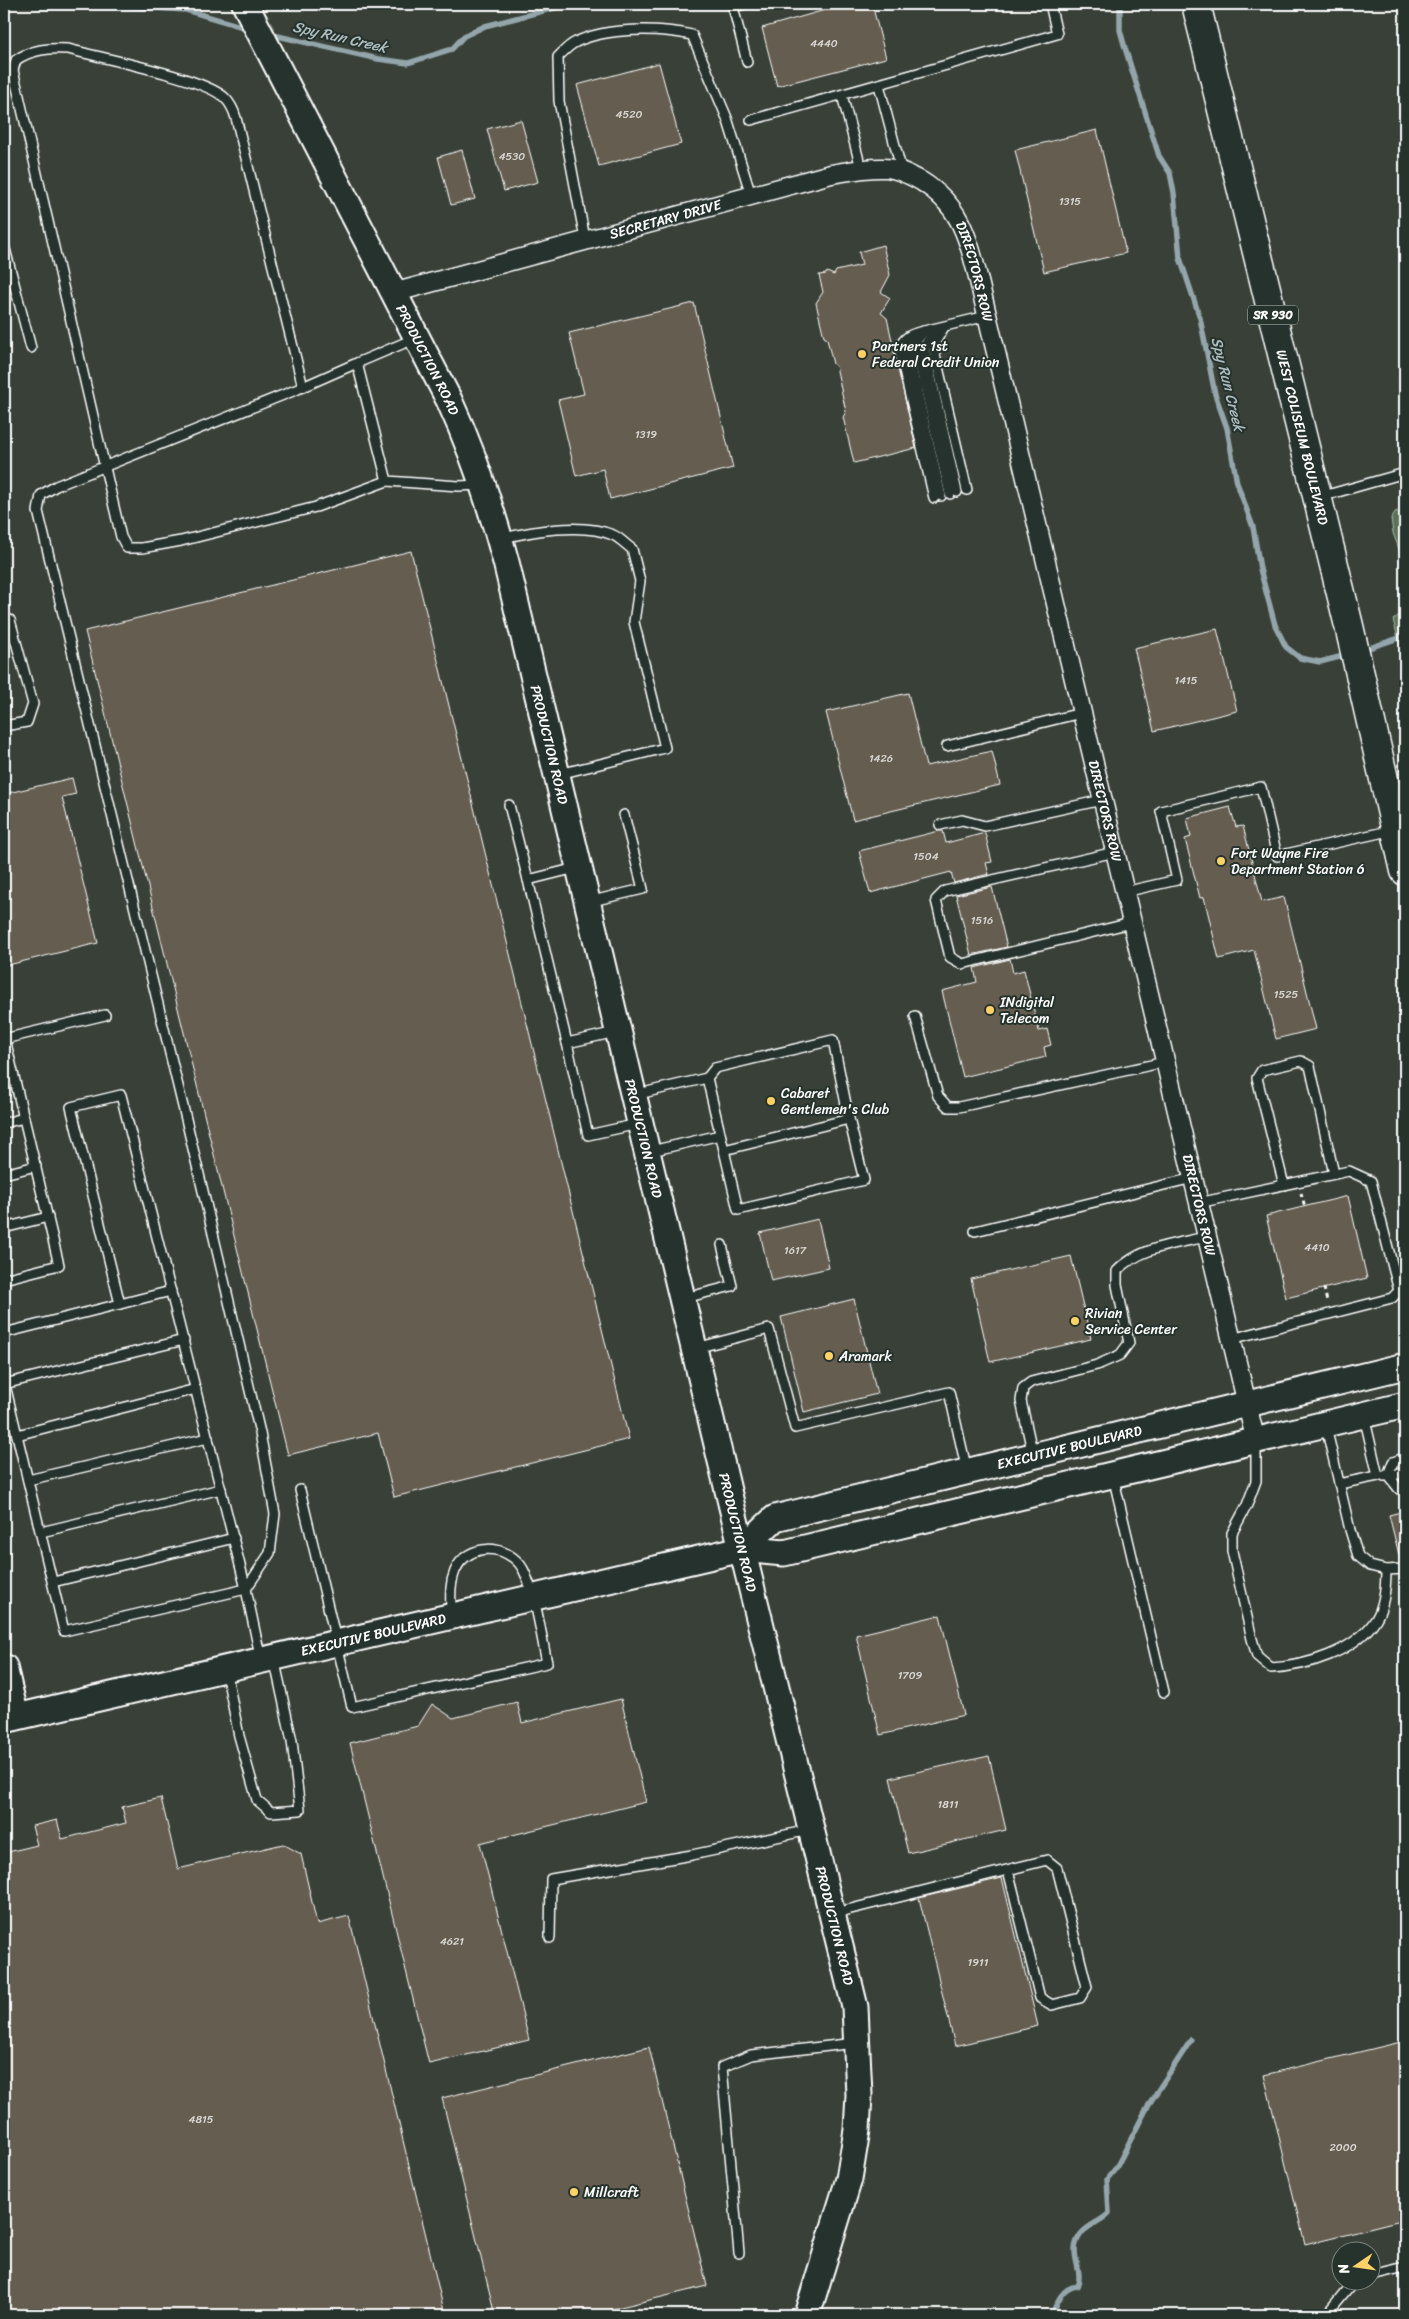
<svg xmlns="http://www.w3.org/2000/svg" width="1409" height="2319" viewBox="0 0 1409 2319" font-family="Sriracha,sans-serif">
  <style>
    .built { fill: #394037; fill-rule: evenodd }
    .green { fill: #5a7359; stroke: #acb9ac }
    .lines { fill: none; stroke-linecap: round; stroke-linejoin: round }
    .stream { stroke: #94a6ab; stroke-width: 5.5 }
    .building { fill: #655d4f; stroke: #fff }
    .lane-casing { stroke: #fff; stroke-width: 12 }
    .street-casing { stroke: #fff; stroke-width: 21 }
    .secondary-casing { stroke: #fff; stroke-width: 29 }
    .highway-casing { stroke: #fff; stroke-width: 31 }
    .path { stroke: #fff; stroke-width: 3; stroke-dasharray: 4 4; stroke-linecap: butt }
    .lane { stroke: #26332d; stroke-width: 9 }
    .street { stroke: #26332d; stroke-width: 18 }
    .secondary { stroke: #26332d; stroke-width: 25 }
    .highway { stroke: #26332d; stroke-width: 28 }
    .poi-dot { fill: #ffd166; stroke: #26332d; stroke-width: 2 }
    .labels { text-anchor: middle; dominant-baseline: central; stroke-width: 4; stroke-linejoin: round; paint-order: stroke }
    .number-label { font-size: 11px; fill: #d8d6d3 }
    .shield { fill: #26332d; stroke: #bec2c0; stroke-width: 1 }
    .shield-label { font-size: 12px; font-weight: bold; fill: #fff }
    .street-label { font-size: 14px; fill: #fff; stroke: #26332d }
    .poi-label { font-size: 14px; fill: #fff; stroke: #26332d; text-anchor: start }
    .water-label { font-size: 15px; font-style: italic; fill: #aebcc0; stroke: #26332d }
  </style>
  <rect width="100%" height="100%" fill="#26332d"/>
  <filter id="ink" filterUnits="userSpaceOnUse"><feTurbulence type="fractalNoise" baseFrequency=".02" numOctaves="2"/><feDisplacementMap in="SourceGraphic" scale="10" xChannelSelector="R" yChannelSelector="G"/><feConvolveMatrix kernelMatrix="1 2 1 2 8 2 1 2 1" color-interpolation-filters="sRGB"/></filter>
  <g filter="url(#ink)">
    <!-- built -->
    <path class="built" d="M4,4H1405V2315H4ZM1342,2252H1372V2282H1342Z"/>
    <!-- green -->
    <g class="green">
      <polygon points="1396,511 1404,516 1405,521 1405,565 1393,533 1391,518"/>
      <polygon points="1405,610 1405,663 1393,620"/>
    </g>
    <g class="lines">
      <!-- stream -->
      <g class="stream">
        <polyline points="95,4 186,10 250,29"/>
        <polyline points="1120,4 1120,30 1125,48 1159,156 1170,173 1174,193 1180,258 1200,318 1215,394 1227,428 1237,483 1253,527 1260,569 1275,625 1286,647 1300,658 1320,662 1347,655"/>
        <polyline points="269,34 378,59 408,63 452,49 464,36 485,26 570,4"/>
        <polyline points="1363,650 1405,636"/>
        <path d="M1052,2315C1057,2302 1062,2288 1077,2286C1085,2270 1066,2253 1081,2234C1089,2224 1101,2222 1109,2213L1107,2179L1116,2168L1149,2104L1191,2040"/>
      </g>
    </g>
    <!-- building -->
    <g class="building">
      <polygon points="846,4 872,4 886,58 777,86 762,28"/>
      <polygon points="659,63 681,144 599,166 577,85"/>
      <polygon points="521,120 538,182 504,191 487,129"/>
      <polygon points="1097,130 1126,253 1044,272 1015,150"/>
      <polygon points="462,150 475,199 451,205 438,157"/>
      <polygon points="883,245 890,275 881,292 890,298 881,313 887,318 916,448 854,463 843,417 846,412 836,366 833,364 827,339 824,337 816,303 823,292 819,275 826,274 827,272 834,275 836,271 862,265 859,252"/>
      <polygon points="694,303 733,468 610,499 603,469 576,476 558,400 584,394 569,333"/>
      <polygon points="411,551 629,1439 394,1497 378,1433 288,1455 85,631"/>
      <polygon points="1217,629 1237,711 1154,731 1134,648"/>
      <polygon points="908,693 926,766 992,751 1000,785 853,820 826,712"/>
      <polygon points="72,778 76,794 62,797 98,943 4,966 4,794"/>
      <polygon points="1230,807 1236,827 1243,826 1262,902 1284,897 1316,1029 1276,1039 1254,950 1219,959 1204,897 1200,898 1185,839 1191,837 1187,818"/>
      <polygon points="939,831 943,831 946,843 985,833 992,862 986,863 989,874 954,883 951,872 870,893 859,851"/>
      <polygon points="992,887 1007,947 971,955 956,895"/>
      <polygon points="1010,959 1013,973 1024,970 1039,1031 1047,1029 1051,1045 1044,1047 1046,1057 963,1077 942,991 977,982 974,968"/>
      <polygon points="1348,1196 1367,1278 1286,1298 1266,1216"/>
      <polygon points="818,1219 829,1268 771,1281 760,1233"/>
      <polygon points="1071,1256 1091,1339 990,1362 971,1279"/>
      <polygon points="854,1299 877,1394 804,1412 781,1317"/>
      <polygon points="1405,1511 1405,1558 1400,1559 1389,1515"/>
      <polygon points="940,1615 964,1715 880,1735 856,1635"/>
      <polygon points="621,1699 646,1802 480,1843 529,2040 429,2064 350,1743 418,1726 432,1704 453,1718 517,1702 522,1723"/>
      <polygon points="989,1756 1006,1830 908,1853 890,1778"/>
      <polygon points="161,1798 178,1869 283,1844 301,1854 317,1924 349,1916 445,2315 4,2315 4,1853 37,1845 32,1826 57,1820 62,1839 126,1823 122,1807"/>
      <polygon points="1002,1878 1038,2026 955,2046 919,1898"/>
      <polygon points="1405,2041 1405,2219 1305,2244 1264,2075"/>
      <polygon points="649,2047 707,2286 588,2315 495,2315 442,2098"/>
    </g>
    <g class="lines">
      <!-- lane casing -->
      <g class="lane-casing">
        <g id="lane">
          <polyline points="745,4 733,7 747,62"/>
          <polyline points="879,85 902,172"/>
          <polyline points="842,95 861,168"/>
          <polyline points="751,120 1057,34 1050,4"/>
          <path d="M585,239L559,101L558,57C563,52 569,45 576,42C607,27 659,28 692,35L727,118L751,195"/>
          <polyline points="4,245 31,348"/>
          <polyline points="944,327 933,346 967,490"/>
          <polyline points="935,329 924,347 957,492"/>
          <path d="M924,331C911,334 904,336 899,349L934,498"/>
          <polyline points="917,333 907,348 941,496"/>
          <polyline points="416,338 357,363 387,481 459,486 480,485"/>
          <path d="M303,387L236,118C234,111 231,104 225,98C205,78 101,58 68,49C49,48 32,49 16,60L13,70L121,537L127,548H142L181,541L316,507L387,481"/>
          <polyline points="950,494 916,348 917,340 924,331 987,316"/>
          <polyline points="1320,497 1405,473"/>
          <path d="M500,539C531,531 583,522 613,535C620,538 626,545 632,549L640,581L634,622L665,748L559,774"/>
          <polyline points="4,618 10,620 33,704 27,722 4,726"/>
          <polyline points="947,746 1081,713"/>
          <polyline points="509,805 528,880"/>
          <polyline points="940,825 962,820 985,826 1102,800"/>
          <polyline points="1115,852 945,891 936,900 950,957 962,964 1131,923"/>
          <polyline points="1124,892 1177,880 1161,811 1261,787 1277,856 1393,830"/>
          <polyline points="588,902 643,889 624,815"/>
          <polyline points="915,1016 938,1096 948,1107 959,1107 1165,1062"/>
          <polyline points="616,1032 567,1043 588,1135 638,1124"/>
          <polyline points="4,1039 105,1015"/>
          <polygon points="833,1040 849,1119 724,1150 707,1078 715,1068"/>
          <polyline points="567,1043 528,880 576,868"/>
          <polyline points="634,1095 707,1078"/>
          <polyline points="4,1123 24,1118"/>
          <polyline points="724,1150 738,1210 864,1180 849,1119"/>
          <polyline points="647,1152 720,1135"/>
          <polyline points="4,1174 36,1166"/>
          <polyline points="1284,1185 1257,1078 1262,1070 1301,1061 1310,1066 1334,1174"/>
          <polyline points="1198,1203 1349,1171 1371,1181 1399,1291 1392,1298 1231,1339"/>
          <polyline points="4,1228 48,1217"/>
          <polyline points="975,1231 1193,1178"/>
          <polyline points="4,1279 59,1265 5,1039"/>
          <polyline points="685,1298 732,1286 722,1245"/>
          <polyline points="120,1304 171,1291"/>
          <polyline points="4,1333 120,1304 71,1107 121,1095 246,1589 261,1660"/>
          <polyline points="696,1348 769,1329 795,1428 949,1392 967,1471"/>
          <polyline points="4,1381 64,1631 246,1589 270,1553 275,1514 260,1433 186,1119 38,511 41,495 56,486 298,389 357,363"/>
          <polyline points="4,1384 184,1340"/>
          <polyline points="1326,1427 1350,1530 1358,1556 1370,1566 1386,1570 1405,1569"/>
          <polyline points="17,1435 196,1389"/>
          <path d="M1256,1442V1481L1247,1505L1232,1533V1551L1252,1639L1257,1656L1271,1668C1307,1666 1355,1652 1376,1619C1384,1606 1386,1585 1386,1570"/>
          <path d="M1033,1455L1021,1401L1023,1388L1031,1382L1097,1365L1120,1355L1129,1343L1117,1285V1271C1140,1247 1175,1244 1206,1237"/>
          <polyline points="1401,1459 1393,1462 1388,1475 1399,1489 1405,1488"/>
          <polyline points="1113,1476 1164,1692"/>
          <polyline points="1384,1476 1405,1473"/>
          <polyline points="28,1480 208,1438"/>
          <polyline points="1339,1484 1378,1476 1364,1416"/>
          <path d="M300,1490L352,1707L547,1663C541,1634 536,1595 523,1569C508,1543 467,1542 455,1571C449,1585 451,1599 451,1613"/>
          <polyline points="41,1532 221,1489"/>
          <polyline points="53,1582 234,1538"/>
          <polyline points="226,1671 239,1736 257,1800 271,1812 300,1810 292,1741 274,1658"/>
          <polyline points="835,1913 1047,1860 1057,1868 1087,1987 1080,1998 1052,2005 1040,1998 1008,1870"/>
          <polyline points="550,1938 551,1879 692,1855 809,1830"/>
          <polyline points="739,2253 722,2067 751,2055 855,2043"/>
          <polyline points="1372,2275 1405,2267"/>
          <polyline points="1331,2315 1330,2310 1353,2282"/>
        </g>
      </g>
      <!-- street casing -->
      <g class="street-casing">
        <g id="street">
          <path id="s1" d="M393,293L831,174C849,171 866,167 885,168C897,168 910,175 921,181C960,205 967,235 978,277L1256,1442"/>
        </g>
      </g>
      <!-- secondary casing -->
      <g class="secondary-casing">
        <g id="secondary">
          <path id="s2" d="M245,4L449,400C473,452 491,506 506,562L742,1549L855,2007L859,2095L857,2130L849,2179L807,2315"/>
          <path id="s3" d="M742,1549L775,1518L1405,1366"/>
          <polyline points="4,1667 16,1717"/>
          <path id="s4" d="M4,1720L742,1549L784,1553L1405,1405"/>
        </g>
      </g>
      <!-- highway casing -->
      <g class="highway-casing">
        <g id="highway">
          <path id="s5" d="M1196,4L1349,626L1405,871"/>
        </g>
      </g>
      <!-- path -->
      <g class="path">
        <polyline points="1301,1193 1305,1207"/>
        <polyline points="1324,1288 1327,1302"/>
      </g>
      <!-- lane -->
      <use href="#lane" class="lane"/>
      <!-- street -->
      <use href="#street" class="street"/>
      <!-- secondary -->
      <use href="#secondary" class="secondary"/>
      <!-- highway -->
      <use href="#highway" class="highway"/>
    </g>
  </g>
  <!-- markers -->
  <g class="poi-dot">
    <circle cx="862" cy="354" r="5"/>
    <circle cx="1221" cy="861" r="5"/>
    <circle cx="990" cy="1010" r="5"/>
    <circle cx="771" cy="1101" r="5"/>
    <circle cx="1075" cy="1321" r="5"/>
    <circle cx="829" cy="1356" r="5"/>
    <circle cx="574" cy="2192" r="5"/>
  </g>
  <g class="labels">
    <!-- number labels -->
    <g class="number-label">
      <text x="824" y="43">4440</text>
      <text x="629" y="114">4520</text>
      <text x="512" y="156">4530</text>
      <text x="1070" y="201">1315</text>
      <text x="646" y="434">1319</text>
      <text x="1186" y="680">1415</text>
      <text x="881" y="758">1426</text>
      <text x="926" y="856">1504</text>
      <text x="982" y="920">1516</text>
      <text x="1286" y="994">1525</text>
      <text x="1317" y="1247">4410</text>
      <text x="795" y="1250">1617</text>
      <text x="910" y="1675">1709</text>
      <text x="948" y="1804">1811</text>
      <text x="452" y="1941">4621</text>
      <text x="978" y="1962">1911</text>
      <text x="201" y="2119">4815</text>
      <text x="1343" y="2147">2000</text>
    </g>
    <!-- shield labels -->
    <rect class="shield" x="1248" y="305.5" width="50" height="19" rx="4"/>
    <g class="shield-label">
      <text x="1273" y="315">SR 930</text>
    </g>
    <!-- street labels -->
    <g class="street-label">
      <text stroke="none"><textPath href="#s1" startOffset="282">SECRETARY DRIVE</textPath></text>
      <text stroke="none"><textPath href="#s1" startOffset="656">DIRECTORS ROW</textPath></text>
      <text stroke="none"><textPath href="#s2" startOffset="400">PRODUCTION ROAD</textPath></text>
      <text stroke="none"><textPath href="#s5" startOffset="446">WEST COLISEUM BOULEVARD</textPath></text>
      <text stroke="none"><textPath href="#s2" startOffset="805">PRODUCTION ROAD</textPath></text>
      <text stroke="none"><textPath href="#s1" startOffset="1211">DIRECTORS ROW</textPath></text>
      <text stroke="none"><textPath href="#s2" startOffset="1210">PRODUCTION ROAD</textPath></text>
      <text stroke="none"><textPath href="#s1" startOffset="1616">DIRECTORS ROW</textPath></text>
      <text stroke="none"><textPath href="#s3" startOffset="348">EXECUTIVE BOULEVARD</textPath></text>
      <text stroke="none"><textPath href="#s2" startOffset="1615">PRODUCTION ROAD</textPath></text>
      <text stroke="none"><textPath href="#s4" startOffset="379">EXECUTIVE BOULEVARD</textPath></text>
      <text stroke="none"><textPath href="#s2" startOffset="2020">PRODUCTION ROAD</textPath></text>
    </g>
    <!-- poi labels -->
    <g class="poi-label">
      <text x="872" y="346">Partners 1st<tspan x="872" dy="16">Federal Credit Union</tspan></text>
      <text x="1231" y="853">Fort Wayne Fire<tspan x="1231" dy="16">Department Station 6</tspan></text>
      <text x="1000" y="1002">INdigital<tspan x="1000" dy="16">Telecom</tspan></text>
      <text x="781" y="1093">Cabaret<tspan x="781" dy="16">Gentlemen's Club</tspan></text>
      <text x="1085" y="1313">Rivian<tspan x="1085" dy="16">Service Center</tspan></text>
      <text x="839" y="1356">Aramark</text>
      <text x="584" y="2192">Millcraft</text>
    </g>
    <!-- water labels -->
    <g class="water-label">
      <text transform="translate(340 37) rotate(13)">Spy Run Creek</text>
      <text transform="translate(1228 384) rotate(76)">Spy Run Creek</text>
    </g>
  </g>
  <!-- margin -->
  <rect width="1409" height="2319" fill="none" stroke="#26332d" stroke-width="20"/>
  <rect x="10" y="10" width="1389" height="2299" fill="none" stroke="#fff" stroke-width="2" filter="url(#ink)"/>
  <!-- north arrow -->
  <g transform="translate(1356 2266) rotate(257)"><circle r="24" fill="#26332d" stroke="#7d8581"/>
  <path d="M0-4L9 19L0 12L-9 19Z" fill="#ffd166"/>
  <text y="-8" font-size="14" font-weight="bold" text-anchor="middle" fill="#ffffff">N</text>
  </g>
</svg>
